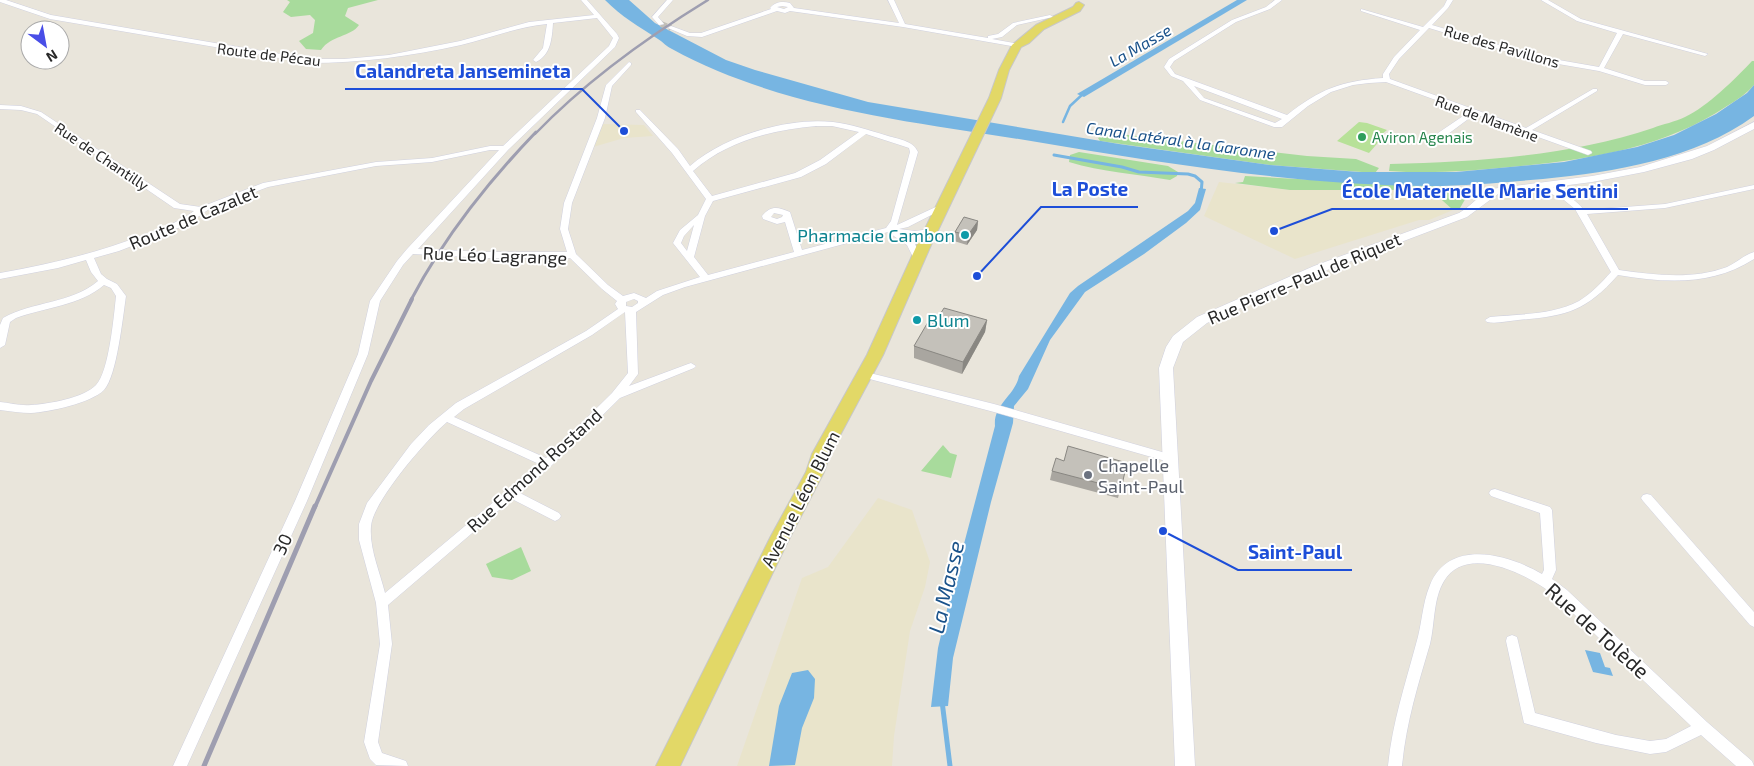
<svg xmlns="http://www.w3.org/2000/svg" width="1754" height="766" viewBox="0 0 1754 766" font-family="'Exo 2',sans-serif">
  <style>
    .education { fill: #e9e4cb }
    .green { fill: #a8db9c }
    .pitch { fill: #b7e198 }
    .water { fill: #77b5e2 }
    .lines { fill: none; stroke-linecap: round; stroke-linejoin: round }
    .stream-far2 { stroke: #77b5e2; stroke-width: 2.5 }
    .stream-far1 { stroke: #77b5e2; stroke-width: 3 }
    .stream { stroke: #77b5e2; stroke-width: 5 }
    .street-tunnel { stroke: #c2bfb7; stroke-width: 6; stroke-dasharray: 6 3; stroke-linecap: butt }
    .street-casing { stroke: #d0d1df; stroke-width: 1 }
    .secondary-casing { stroke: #d0d1df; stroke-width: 1 }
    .primary-casing { stroke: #c7c7c7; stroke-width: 2 }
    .street { fill: #fff; fill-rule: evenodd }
    .secondary { fill: #fff; fill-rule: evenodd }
    .primary { fill: #e2d867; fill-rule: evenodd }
    .rail-far3 { stroke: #9e9eb0; stroke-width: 2.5 }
    .rail-far2 { stroke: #9e9eb0; stroke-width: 3 }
    .rail-far1 { stroke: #9e9eb0; stroke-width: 4 }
    .rail { stroke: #9e9eb0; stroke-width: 5 }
    .wall { fill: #a9a6a0 }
    .shaded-wall { fill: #898782 }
    .building { fill: #c4c1ba; stroke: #898782 }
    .leisure-dot { fill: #2e9e5b; stroke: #fff; stroke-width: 2 }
    .culture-dot { fill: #0f9aa8; stroke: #fff; stroke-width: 2 }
    .worship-dot { fill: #6b7280; stroke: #fff; stroke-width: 2 }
    .labels { text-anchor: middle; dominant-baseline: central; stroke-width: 4; stroke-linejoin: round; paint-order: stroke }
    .far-street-label { font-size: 15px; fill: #282828; stroke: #fff }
    .far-leisure-label { font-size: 15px; fill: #27864d; stroke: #fff; text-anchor: start }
    .far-water-label { font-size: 16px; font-style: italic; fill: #1a528a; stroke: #fff }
    .street-label { font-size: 18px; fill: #282828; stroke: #fff }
    .culture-label { font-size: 18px; fill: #0d838f; stroke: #fff; text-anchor: end }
    .worship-label { font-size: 18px; fill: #5b616d; stroke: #fff; text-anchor: start }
    .near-street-label { font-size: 21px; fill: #282828; stroke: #fff }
    .near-water-label { font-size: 22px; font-style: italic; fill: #1a528a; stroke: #fff }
    .leader { fill: none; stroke: #1d4ed8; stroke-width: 2 }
    .callout-dot { fill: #1d4ed8; stroke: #fff; stroke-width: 2 }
    .callout-label { font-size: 19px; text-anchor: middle; font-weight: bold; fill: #1d4ed8; stroke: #fff; stroke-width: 4; stroke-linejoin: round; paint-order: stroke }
  </style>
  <rect width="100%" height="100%" fill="#e9e5db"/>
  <!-- education -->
  <g class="education">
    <polygon points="601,124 644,125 653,136 624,138 593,147"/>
    <polygon points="1219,182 1290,190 1418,190 1433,192 1453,210 1429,220 1419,220 1295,259 1204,216"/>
    <polygon points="878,498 912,510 930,562 925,587 910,631 894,736 892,766 737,766 802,578 828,567"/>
  </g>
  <!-- green -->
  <g class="green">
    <path d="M287,0H378L348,8L345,16L359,25C351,37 331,35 321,50L306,49L299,41L313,33L315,20L310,15L291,17L283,12L290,2Z"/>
    <path d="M1752,61H1754V85C1746,94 1737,100 1727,106C1663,149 1586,160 1510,167C1469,171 1430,174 1389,171L1390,164C1477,162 1569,156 1653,128C1663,124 1675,122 1685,117C1708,106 1734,80 1752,61Z"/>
    <polygon points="1111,133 1307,156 1356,159 1379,168 1375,173 1270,165 1100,141 1098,138"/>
    <path d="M1079,152L1168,166L1178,172L1177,176L1170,180C1136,174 1102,172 1069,162L1070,155Z"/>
    <polygon points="1245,176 1445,187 1467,196 1460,208 1453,210 1433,192 1418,190 1290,190 1235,183 1243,182"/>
    <polygon points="943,445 950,453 957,455 951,478 921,471"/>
    <polygon points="521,547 531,571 512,580 492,577 486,564"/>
  </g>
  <!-- pitch -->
  <path class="pitch" d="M1359,122L1367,123L1387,130L1382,134L1385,135C1379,140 1375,147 1369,153L1337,141Z"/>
  <!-- water -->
  <g class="water">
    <path d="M605,0H629L655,23L726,60L755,70L868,102L1119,144L1270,165L1359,172H1456L1564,162L1637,147L1674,135L1716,114L1747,93L1754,85V116C1695,159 1615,172 1543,179C1506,182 1468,186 1430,186C1296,185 1162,163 1031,141C910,121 782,109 672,49C667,47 663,42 658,39C638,26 622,17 605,0Z"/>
    <polygon points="1237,0 1247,0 1084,97 1077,94"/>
    <path d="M1199,188L1206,189L1200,210L1186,223L1144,254L1085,292L1050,340L1028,389L1014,406L1013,423L991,502L953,658L948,706L931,707L938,648L950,597L995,426C993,404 1015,396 1019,376L1070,293L1078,286L1188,211L1195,203Z"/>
    <polygon points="1585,650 1600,653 1605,667 1610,668 1613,676 1593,672"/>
    <polygon points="808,670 815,679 814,698 802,728 795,765 769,766 779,706 792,673"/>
  </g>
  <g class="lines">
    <!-- stream-far2 -->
    <polyline class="stream-far2" points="1063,122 1070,106 1084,93"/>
    <!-- stream-far1 -->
    <polyline class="stream-far1" points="1054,155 1122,167 1139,172 1188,174 1195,176 1202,182 1201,193"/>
    <!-- stream -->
    <polyline class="stream" points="942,701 950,766"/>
    <!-- street-tunnel -->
    <polyline class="street-tunnel" points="661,24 671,28"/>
    <!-- street casing -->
    <g class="street-casing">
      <g id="street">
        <path d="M0,0H6L51,15L309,59H344L389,55L460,41L529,22L594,15L581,0H587L617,34L619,38L615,47L508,150L418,249L487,252H567L560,229L564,203L597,118L606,85L629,62L631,63V65L612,86L605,118L572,203L568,229L576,254L608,285L623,296L634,293L646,298L657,291L700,277L673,243L680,230L698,215L706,199L672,153L636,112V110H640L678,149L690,166C724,136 788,117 833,122C851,124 868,130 885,135C897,139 913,140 918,152L897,225L940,205H943L947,207L908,227L899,229L915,231L931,229L935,232C926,238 914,236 903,235L914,242L923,261L922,263H916L907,245L888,232L685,287L663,295L636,312L638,374L629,386L688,364L691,363L696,366L694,368L620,398L551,466L520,493L559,513L561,516L559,519L555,521L551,519L512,499L388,605L392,644L378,742L382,753L406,761L408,766L376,765L370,759L364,742L380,644L376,603L359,540V524L367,503L411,444L429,425L456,403L586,331L618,309L615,304L617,301L602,289L570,258H487L413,254L403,265L380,301L368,354L307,501L187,766H173L295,501L358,354L370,301L397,261L407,249L499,150H490L432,162L376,166L268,187L209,209L188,224L119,251L94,258L101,274L107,279L117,284L126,296C123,316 117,376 104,390C91,403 49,412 31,413C21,413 10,411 0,410V402C10,403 21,406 31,405C48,404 84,398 96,385C109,372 114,315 116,296L111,288L104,285C79,306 46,307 16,318L10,322L5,345L0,348V325L3,318C33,301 71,304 98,281L91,272L86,260L58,268L0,279V273C50,264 98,253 146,234C163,228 179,222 194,211L174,208L37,114L21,110L0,109V105L21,106L41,112L180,204L201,207L263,183L376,162L432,158L490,146H503L609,46L613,38L597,18L553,23C552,38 551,55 536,62L533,60L543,48L547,24C517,27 490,38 461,45C411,56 361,63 309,63L50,19L0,2ZM816,126H832L859,132L820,160L795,173L712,196L693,171C727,141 772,130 816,126ZM866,134L903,146L909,148L910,152L891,221L886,228L802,250L790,212C778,207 771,205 762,216L763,219L777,224L785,222L794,252L708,275L694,257L705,216L713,201L801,177L826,164ZM774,213L783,215L782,217L777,219L771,217ZM694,225L687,251L681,243L684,236ZM634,299L638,301V303L632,307L626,306V302ZM625,312L628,373L612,393L546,458L454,417L464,409L592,335ZM447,422L539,464L385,593C380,572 369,548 371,526C373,501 427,439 447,422Z"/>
        <polygon points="667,0 673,0 658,17 664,24 659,25 652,17"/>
        <path d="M888,0H894L905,24L988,38V36L998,34L1013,23L1050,15L1053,17L1017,25L1002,37L992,39L1019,44L1020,45L1017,47L903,27L790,11L785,13L777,11L702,37L687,36L668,28L671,26L690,33H701L771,9L770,8C775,2 782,1 790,3L794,8L899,23ZM782,6L788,7L784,9L777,7Z"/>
        <path d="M1275,0H1282L1270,9L1236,22L1174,61L1170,67L1175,74L1287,115C1320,89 1341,81 1383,78V74L1394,57L1420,30L1361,11V9L1423,27L1444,6L1447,0H1453L1448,8L1432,25L1536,56L1599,67L1617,33L1577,21L1541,0H1548L1581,19L1708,54L1705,56L1623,34L1604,68L1645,81H1666L1669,83L1666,85H1645L1599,71L1535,60L1429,28L1399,59L1389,74L1390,79L1526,128L1593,89H1597V91L1532,130L1591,151L1592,153L1588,155L1527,133L1521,134V131L1475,114L1444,137H1438V133L1469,112L1386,82L1369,83L1353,85L1331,92L1308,106L1282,127H1274L1200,100L1183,81L1171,76L1164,67L1169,59L1232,20L1266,7ZM1194,86L1282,119L1275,123L1204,98Z"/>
        <path d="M1537,183C1550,182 1576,199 1584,210L1665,204L1754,185V189L1665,208L1587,214L1619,270C1655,275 1692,280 1727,267C1736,263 1744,255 1754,252V259C1712,286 1666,283 1618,275C1585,312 1566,316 1518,320C1508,321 1496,324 1487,322L1485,320L1490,317C1519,314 1553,315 1579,301C1592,293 1602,282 1611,272L1575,209L1564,200L1537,187Z"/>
        <polygon points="866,372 994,404 1169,454 1173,455 1174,458 1173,461 1169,462 994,412 862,377 861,375 862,373"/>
        <path d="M1495,489L1550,507L1552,510L1556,570L1552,579L1567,590L1707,722L1752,761L1754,766H1736L1701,735L1666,752L1650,754L1596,743L1524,723L1506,641L1507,637L1512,635L1517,637L1518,641L1535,713L1616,735L1650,741L1666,739L1691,726L1553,594C1528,575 1467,543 1444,581C1433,599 1435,624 1430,644C1418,685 1406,723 1402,766H1388C1392,724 1405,685 1416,644C1422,625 1422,604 1430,585C1449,538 1508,554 1542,574L1544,570L1540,513L1491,496L1489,493L1491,490Z"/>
        <polygon points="1647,494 1651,495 1754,612 1754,627 1750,625 1643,501 1641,498 1643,495"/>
      </g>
    </g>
    <!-- secondary casing -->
    <g class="secondary-casing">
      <path id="secondary" d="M1754,122V129L1714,150L1692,159L1644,172L1592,182L1498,194L1467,217L1322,272L1207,323L1183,342L1173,368L1195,766H1175L1159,368L1166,347L1173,336L1197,317L1314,266L1459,213C1471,206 1479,195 1491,189L1592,176L1640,167L1707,146Z"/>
    </g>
    <!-- primary casing -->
    <g class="primary-casing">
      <polygon id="primary" points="1079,2 1084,5 1080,11 1044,29 1029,43 1021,47 1009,70 1001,98 931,245 883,355 830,454 824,472 787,543 680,766 656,766 771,536 806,472 812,454 867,355 917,245 989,98 999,70 1012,45 1036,25 1073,7 1076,3"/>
    </g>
    <!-- street -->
    <use href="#street" class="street"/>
    <!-- secondary -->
    <use href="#secondary" class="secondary"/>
    <!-- primary -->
    <use href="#primary" class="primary"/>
    <!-- rail-far3 -->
    <path class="rail-far3" d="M535,134C586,81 646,38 708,0"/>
    <!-- rail-far2 -->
    <path class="rail-far2" d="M411,300C444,237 487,183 536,132"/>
    <!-- rail-far1 -->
    <polyline class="rail-far1" points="315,507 371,381 412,299"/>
    <!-- rail -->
    <polyline class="rail" points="204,766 315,506"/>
  </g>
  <!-- wall -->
  <g class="wall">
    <polygon points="978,221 977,230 967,245 954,241 955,232"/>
    <polygon points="987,320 985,332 962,374 914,358 914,346 934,324"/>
    <polygon points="1127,463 1118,498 1050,480 1052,471"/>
  </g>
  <!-- shaded-wall -->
  <g class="shaded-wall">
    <polygon points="978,221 977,230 967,245 968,235"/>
    <polygon points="987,320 985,332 962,374 963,362"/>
  </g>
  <!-- building -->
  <g class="building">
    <polygon points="964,217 978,221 968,235 955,232"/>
    <polygon points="944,308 987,320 963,362 914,346 928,322 934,324"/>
    <polygon points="1068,446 1127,463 1121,489 1052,471 1056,458 1064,461"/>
  </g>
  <!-- markers -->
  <circle class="leisure-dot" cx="1362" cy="137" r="5"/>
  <g class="culture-dot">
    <circle cx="965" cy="235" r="5"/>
    <circle cx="917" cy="320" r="5"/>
  </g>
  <circle class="worship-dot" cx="1088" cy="475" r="5"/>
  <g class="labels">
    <!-- far-street labels -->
    <g class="far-street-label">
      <text transform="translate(1502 46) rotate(16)">Rue des Pavillons</text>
      <text transform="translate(269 54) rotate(7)">Route de Pécau</text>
      <text transform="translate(1487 118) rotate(20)">Rue de Mamène</text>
      <text transform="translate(102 156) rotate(34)">Rue de Chantilly</text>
    </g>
    <!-- far-leisure labels -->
    <g class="far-leisure-label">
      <text x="1372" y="137">Aviron Agenais</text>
    </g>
    <!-- far-water labels -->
    <g class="far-water-label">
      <text transform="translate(1140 45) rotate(-30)">La Masse</text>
      <text transform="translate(1181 140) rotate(8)">Canal Latéral à la Garonne</text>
    </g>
    <!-- street labels -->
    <g class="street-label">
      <text transform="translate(193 217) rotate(-23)">Route de Cazalet</text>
      <text transform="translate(495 255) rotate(2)">Rue Léo Lagrange</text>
      <text transform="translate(1304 278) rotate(-23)">Rue Pierre-Paul de Riquet</text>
      <text transform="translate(534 470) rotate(-42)">Rue Edmond Rostand</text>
      <text transform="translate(800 499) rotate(-63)">Avenue Léon Blum</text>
      <text transform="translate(282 544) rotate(-65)">30</text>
    </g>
    <!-- culture labels -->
    <g class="culture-label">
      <text x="955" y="235">Pharmacie Cambon</text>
      <text x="927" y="320" text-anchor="start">Blum</text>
    </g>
    <!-- worship labels -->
    <g class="worship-label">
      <text x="1098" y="465">Chapelle<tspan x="1098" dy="21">Saint-Paul</tspan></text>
    </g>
    <!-- near-street labels -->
    <g class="near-street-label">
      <text transform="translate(1598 630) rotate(42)">Rue de Tolède</text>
    </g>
    <!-- near-water labels -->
    <g class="near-water-label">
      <text transform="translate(945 587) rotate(-77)">La Masse</text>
    </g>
  </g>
  <!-- callouts -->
  <path class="leader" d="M624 131L582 89H345M977 276L1041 207H1138M1274 231L1332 209H1628M1163 531L1238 570H1352"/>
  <g class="callout-dot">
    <circle cx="624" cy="131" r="5"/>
    <circle cx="977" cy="276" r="5"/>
    <circle cx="1274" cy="231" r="5"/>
    <circle cx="1163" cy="531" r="5"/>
  </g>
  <g class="callout-label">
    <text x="463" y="78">Calandreta Jansemineta</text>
    <text x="1090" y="196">La Poste</text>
    <text x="1480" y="198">École Maternelle Marie Sentini</text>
    <text x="1295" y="559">Saint-Paul</text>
  </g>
  <!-- north arrow -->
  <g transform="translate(45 45) rotate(148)"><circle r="24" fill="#ffffff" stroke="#a9a9a9"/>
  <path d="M0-4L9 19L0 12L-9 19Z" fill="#494ee7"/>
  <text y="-8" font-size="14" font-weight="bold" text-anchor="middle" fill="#282828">N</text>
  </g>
</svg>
